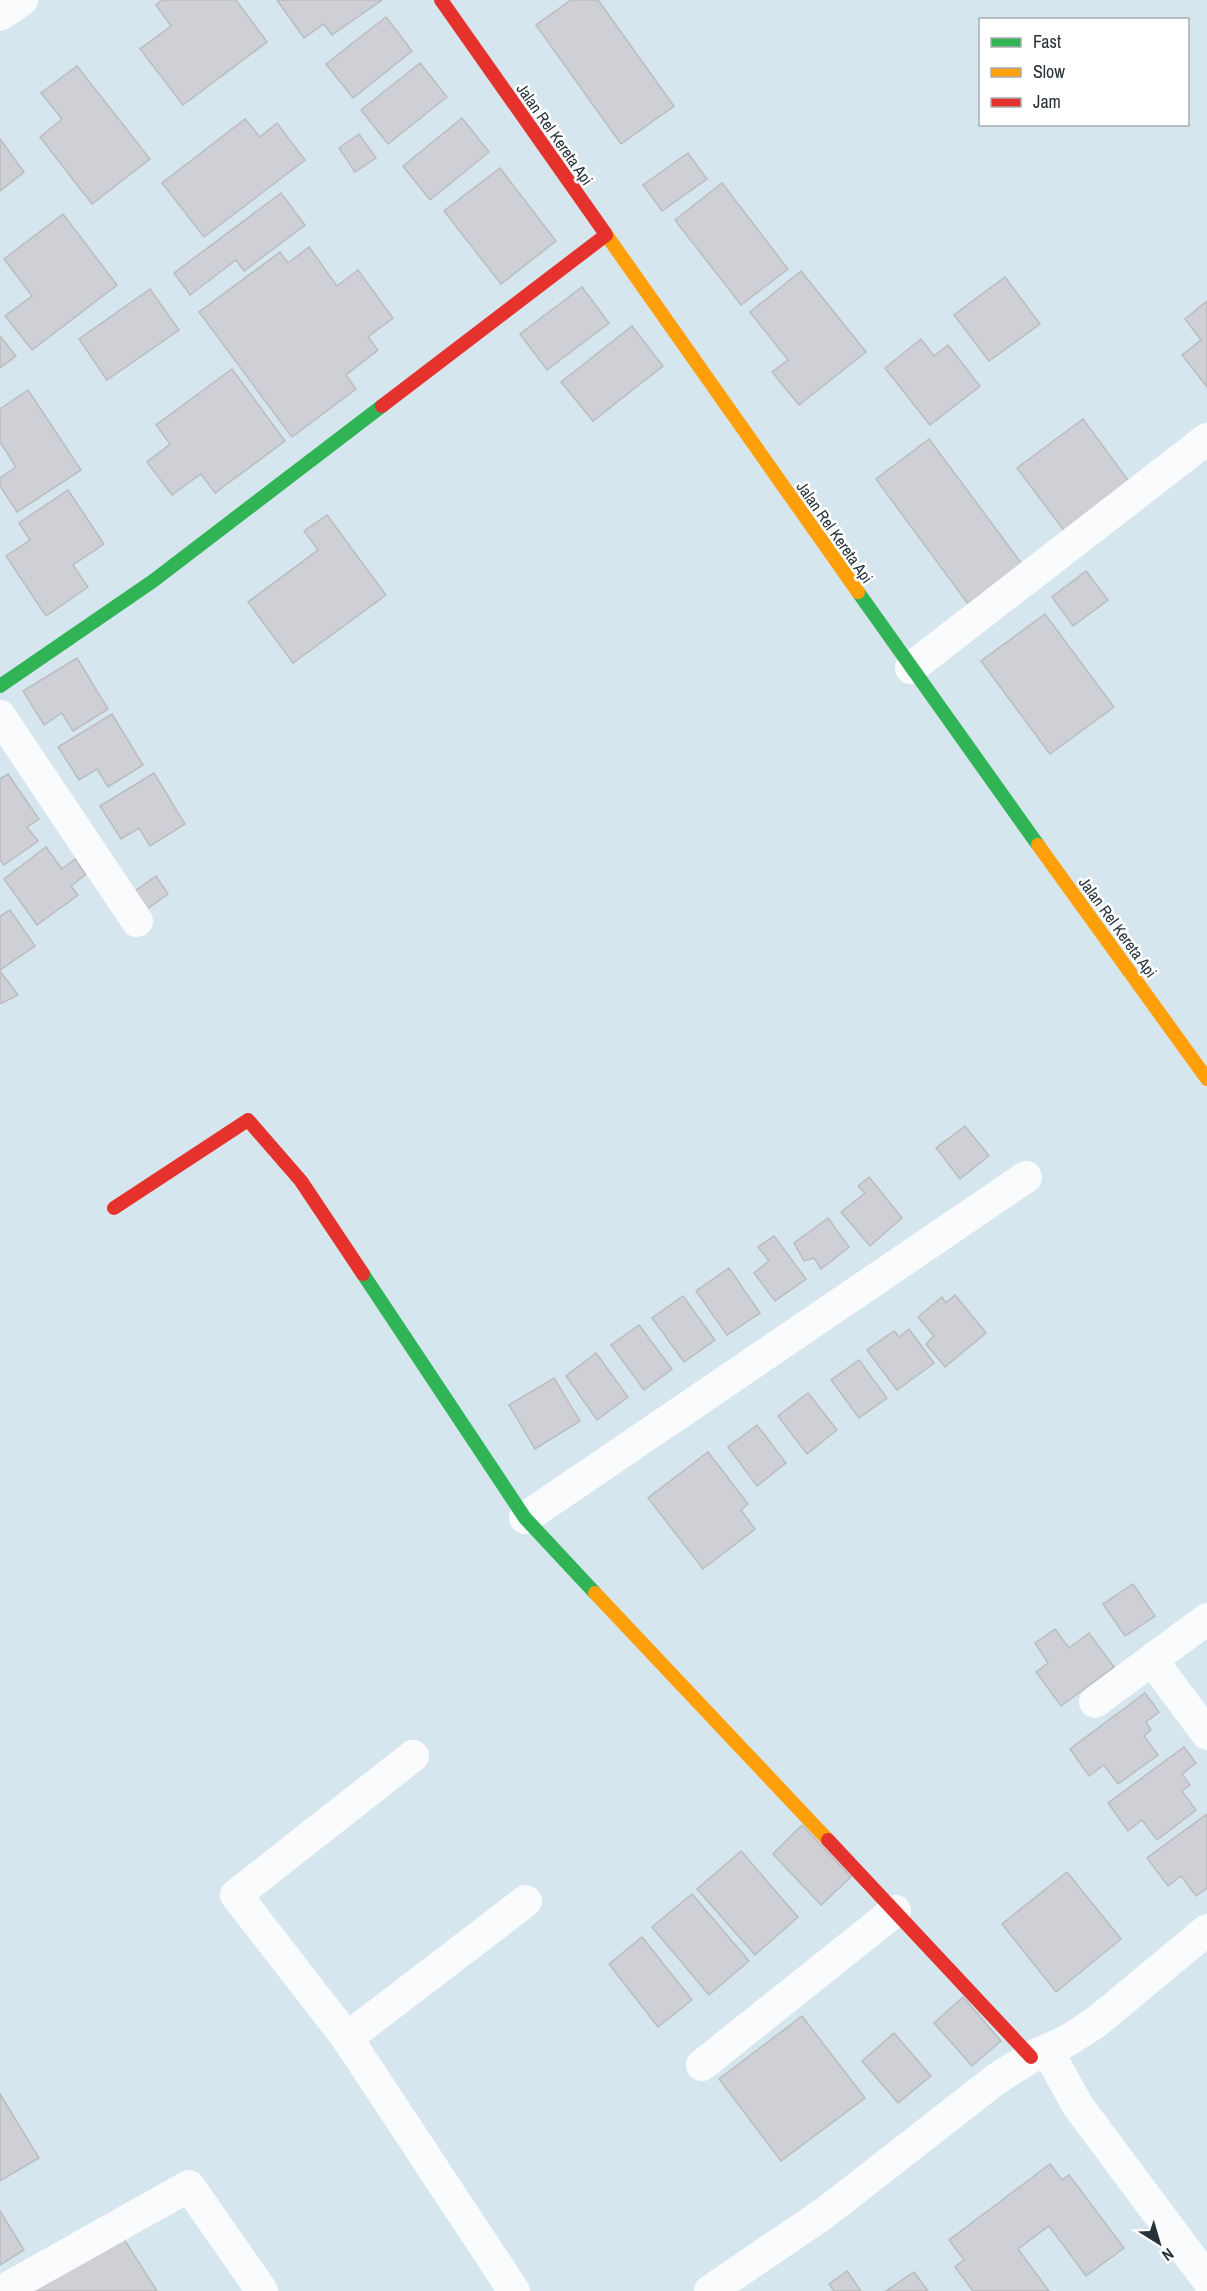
<svg xmlns="http://www.w3.org/2000/svg" width="1207" height="2291" viewBox="0 0 1207 2291" font-family="'Archivo Narrow',sans-serif">
  <style>
    .building { fill: #cfd0d5; stroke: #babcc0; stroke-width: 1.5 }
    .lines { fill: none; stroke-linecap: round; stroke-linejoin: round }
    .street { stroke: #f9fbfc; stroke-width: 32 }
    .fast { stroke: #30b455; stroke-width: 14 }
    .slow { stroke: #ff9f0a; stroke-width: 14 }
    .jam { stroke: #e5322d; stroke-width: 14 }
    .labels { text-anchor: middle; dominant-baseline: central; stroke-width: 5; stroke-linejoin: round; paint-order: stroke }
    .street-label { font-size: 16px; fill: #283339; stroke: #fff }
  </style>
  <rect width="100%" height="100%" fill="#d6e6ee"/>
  <!-- building -->
  <g class="building">
    <polygon points="162,0 236,0 267,42 183,105 140,49 171,26 156,5"/>
    <polygon points="277,0 382,0 332,35 324,24 304,38"/>
    <polygon points="571,0 598,0 674,106 621,144 536,25"/>
    <polygon points="386,17 412,51 353,98 326,64"/>
    <polygon points="420,63 447,97 388,144 361,110"/>
    <polygon points="77,66 150,159 92,204 40,137 62,119 41,93"/>
    <polygon points="462,118 489,152 430,200 403,166"/>
    <polygon points="245,119 260,137 277,123 305,160 204,237 162,183"/>
    <polygon points="359,134 376,158 355,172 339,148"/>
    <polygon points="0,139 24,172 0,191"/>
    <polygon points="688,153 707,179 662,211 643,185"/>
    <polygon points="500,168 556,241 501,284 444,211"/>
    <polygon points="722,183 788,269 741,305 675,220"/>
    <polygon points="281,193 305,225 244,271 236,260 190,295 174,273"/>
    <polygon points="63,214 117,285 32,350 5,316 32,296 4,259"/>
    <polygon points="309,247 337,286 358,270 393,318 368,337 378,350 346,375 356,389 292,437 199,312 280,252 288,263"/>
    <polygon points="801,271 866,352 799,405 772,372 788,360 750,312"/>
    <polygon points="1005,277 1040,324 989,361 954,315"/>
    <polygon points="582,287 609,323 547,370 520,334"/>
    <polygon points="150,289 179,330 107,380 79,339"/>
    <polygon points="1207,301 1207,387 1182,355 1201,340 1185,319"/>
    <polygon points="632,326 663,366 593,421 561,382"/>
    <polygon points="0,336 16,356 0,368"/>
    <polygon points="921,339 934,356 948,345 980,386 930,425 885,368"/>
    <polygon points="232,369 285,441 215,493 201,474 172,495 147,462 170,444 156,425"/>
    <polygon points="28,390 81,470 17,512 0,486 0,478 16,467 0,442 0,409"/>
    <polygon points="1083,419 1131,484 1065,532 1017,468"/>
    <polygon points="929,439 1022,564 968,604 876,479"/>
    <polygon points="68,490 104,544 73,565 88,587 46,616 6,556 30,540 19,523"/>
    <polygon points="327,515 386,595 293,663 248,602 318,550 304,531"/>
    <polygon points="1086,571 1108,600 1073,626 1052,597"/>
    <polygon points="1045,614 1114,707 1050,754 981,661"/>
    <polygon points="77,658 108,709 73,731 62,713 44,725 23,691"/>
    <polygon points="112,714 143,765 108,787 97,769 79,780 58,747"/>
    <polygon points="154,773 185,824 150,846 139,828 121,839 100,806"/>
    <polygon points="8,774 39,819 27,827 38,841 4,865 0,860 0,779"/>
    <polygon points="46,847 62,869 75,859 86,874 71,886 78,895 37,925 4,879"/>
    <polygon points="156,876 168,894 147,909 135,891"/>
    <polygon points="10,910 35,946 0,970 0,916"/>
    <polygon points="0,971 18,995 0,1004"/>
    <polygon points="965,1126 989,1156 960,1179 936,1148"/>
    <polygon points="869,1177 902,1218 870,1246 841,1212 865,1193 858,1186"/>
    <polygon points="828,1218 849,1247 821,1269 814,1258 804,1261 794,1243"/>
    <polygon points="774,1236 806,1279 775,1301 754,1273 769,1261 758,1247"/>
    <polygon points="729,1268 760,1313 727,1335 696,1291"/>
    <polygon points="955,1295 986,1333 945,1367 926,1344 934,1336 918,1317 942,1297 946,1303"/>
    <polygon points="683,1296 715,1340 684,1362 652,1318"/>
    <polygon points="639,1325 672,1369 644,1390 611,1345"/>
    <polygon points="909,1329 934,1363 897,1390 867,1350 894,1331 899,1337"/>
    <polygon points="596,1353 628,1397 597,1420 566,1376"/>
    <polygon points="859,1360 887,1398 859,1418 831,1380"/>
    <polygon points="554,1378 580,1421 535,1449 509,1405"/>
    <polygon points="808,1393 837,1430 807,1454 778,1416"/>
    <polygon points="757,1425 786,1463 757,1486 728,1447"/>
    <polygon points="708,1452 748,1504 741,1510 755,1529 703,1569 648,1498"/>
    <polygon points="1133,1584 1155,1616 1125,1636 1103,1604"/>
    <polygon points="1055,1629 1069,1648 1089,1633 1114,1667 1061,1706 1036,1672 1048,1663 1035,1643"/>
    <polygon points="1145,1693 1159,1712 1146,1722 1151,1730 1144,1736 1158,1755 1118,1784 1104,1765 1089,1776 1070,1749"/>
    <polygon points="1184,1747 1196,1763 1182,1774 1190,1785 1182,1791 1196,1810 1157,1840 1142,1820 1128,1831 1108,1803"/>
    <polygon points="1207,1814 1207,1888 1196,1896 1181,1876 1168,1886 1147,1858"/>
    <polygon points="802,1825 851,1877 821,1905 773,1854"/>
    <polygon points="741,1851 798,1917 755,1955 697,1889"/>
    <polygon points="1067,1872 1121,1939 1056,1992 1002,1924"/>
    <polygon points="692,1894 749,1961 709,1995 652,1927"/>
    <polygon points="642,1937 692,2000 658,2027 609,1964"/>
    <polygon points="963,1997 1001,2041 972,2066 934,2023"/>
    <polygon points="802,2016 865,2098 781,2161 719,2079"/>
    <polygon points="894,2033 931,2076 898,2103 862,2061"/>
    <polygon points="0,2094 39,2158 0,2181"/>
    <polygon points="1050,2164 1062,2180 1069,2175 1124,2248 1086,2276 1049,2226 1018,2249 1049,2291 973,2291 955,2267 964,2260 949,2240"/>
    <polygon points="0,2211 24,2250 0,2265"/>
    <polygon points="120,2233 157,2291 31,2291"/>
    <polygon points="847,2271 861,2291 834,2291 829,2284"/>
    <polygon points="914,2272 928,2291 886,2291"/>
  </g>
  <g class="lines">
    <!-- street -->
    <g class="street">
      <polyline points="0,15 22,0"/>
      <polyline points="911,668 1207,439"/>
      <polyline points="0,716 137,921"/>
      <polyline points="525,1518 1026,1177"/>
      <polyline points="1152,1660 1207,1734"/>
      <polyline points="1095,1702 1207,1619"/>
      <polyline points="413,1756 236,1895 347,2038 514,2291"/>
      <polyline points="347,2038 526,1901"/>
      <polyline points="1047,2050 1078,2106 1207,2279"/>
      <polyline points="702,2065 895,1911"/>
      <polyline points="2,2291 189,2186 262,2291"/>
      <polyline points="710,2291 826,2212 995,2080 1031,2057 1065,2042 1095,2023 1207,1930"/>
    </g>
    <!-- fast -->
    <g class="fast">
      <polyline points="858,592 1038,845"/>
      <polyline points="0,686 153,581 382,406"/>
      <polyline points="363,1274 525,1518 595,1593"/>
    </g>
    <!-- slow -->
    <g class="slow">
      <polyline points="605,233 858,592"/>
      <polyline points="1038,845 1207,1079"/>
      <polyline points="595,1593 828,1840"/>
    </g>
    <!-- jam -->
    <g class="jam">
      <polyline points="441,0 605,233"/>
      <polyline points="382,406 606,235"/>
      <polyline points="114,1208 248,1120 301,1181 363,1274"/>
      <polyline points="828,1840 1031,2057"/>
    </g>
  </g>
  <g class="labels">
    <!-- street labels -->
    <g class="street-label">
      <text transform="translate(555 134) rotate(55)">Jalan Rel Kereta Api</text>
      <text transform="translate(835 532) rotate(55)">Jalan Rel Kereta Api</text>
      <text transform="translate(1118 927) rotate(54)">Jalan Rel Kereta Api</text>
    </g>
  </g>
  <!-- legend -->
  <rect x="979" y="18" width="210" height="108" fill="#ffffff" stroke="#a9adb0" stroke-width="1.5"/>
  <rect x="991" y="38" width="30" height="9" fill="#30b455" stroke="#a9adb0" stroke-width="1.5"/>
  <text x="1033" y="48" font-size="18" fill="#283339">Fast</text>
  <rect x="991" y="68" width="30" height="9" fill="#ff9f0a" stroke="#a9adb0" stroke-width="1.5"/>
  <text x="1033" y="78" font-size="18" fill="#283339">Slow</text>
  <rect x="991" y="98" width="30" height="9" fill="#e5322d" stroke="#a9adb0" stroke-width="1.5"/>
  <text x="1033" y="108" font-size="18" fill="#283339">Jam</text>
  <!-- north arrow -->
  <g transform="translate(1159 2243) rotate(143)" stroke="#ffffff" stroke-width="4.5" paint-order="stroke">
  <path d="M0-4.5L10 22L0 15L-10 22Z" fill="#283339"/>
  <text y="-9" font-size="16" font-weight="bold" text-anchor="middle" fill="#283339">N</text>
  </g>
</svg>
